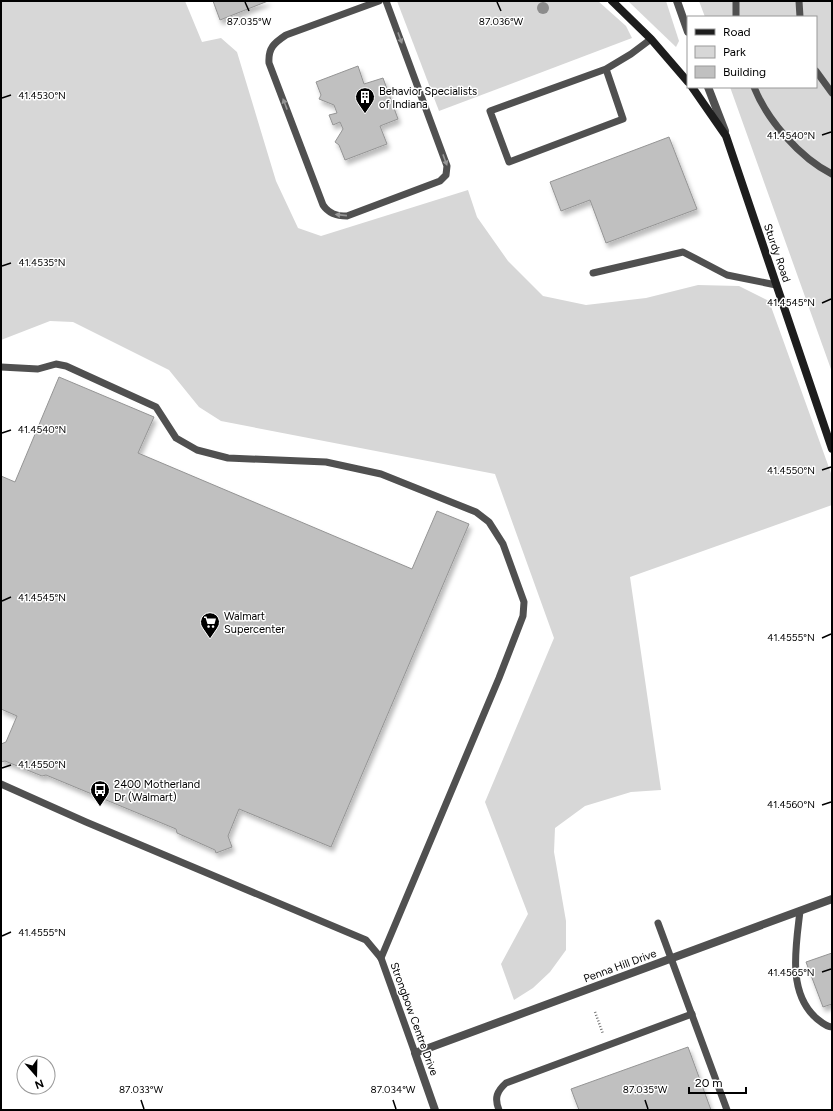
<svg xmlns="http://www.w3.org/2000/svg" width="833" height="1111" viewBox="0 0 833 1111" font-family="Figtree,sans-serif">
  <style>
    .green { fill: #d7d7d7 }
    .building { fill: #c0c0c0; stroke: #949494; filter: url(#shadow) }
    .lines { fill: none; stroke-linecap: round; stroke-linejoin: round }
    .path { stroke: #727272; stroke-width: 2.5; stroke-dasharray: 1 2; stroke-linecap: butt }
    .lane { stroke: #505050; stroke-width: 7 }
    .street { stroke: #505050; stroke-width: 8 }
    .secondary { stroke: #1d1d1d; stroke-width: 8 }
    .tree { fill: #8c8c8c }
    .oneway { fill: #969696 }
    .ticks { fill: none; stroke: #000; stroke-width: 1.5 }
    .labels { text-anchor: middle; dominant-baseline: central; stroke-width: 3; stroke-linejoin: round; paint-order: stroke }
    .poi-label { font-size: 11px; fill: #000; stroke: #fff; text-anchor: start }
    .street-label { font-size: 11px; fill: #000; stroke: #fff }
    .ticks-label { font-size: 10px; text-anchor: middle; fill: #000; stroke: #fff; stroke-width: 3; stroke-linejoin: round; paint-order: stroke }
  </style>
  <defs>
    <filter id="shadow"><feDropShadow dx="2.5" dy="4.5" stdDeviation="2" flood-color="#0004"/></filter>
  </defs>
  <rect width="100%" height="100%" fill="#fff"/>
  <!-- green -->
  <g class="green">
    <polygon points="1,1 185,1 202,42 221,38 237,52 276,181 298,228 321,236 468,190 477,217 508,261 543,296 586,305 646,298 698,285 739,286 769,301 832,476 832,505 630,577 661,790 631,792 585,806 555,828 554,852 566,921 566,950 550,972 533,988 514,1000 501,964 528,914 485,802 554,638 495,474 221,421 199,407 169,370 73,322 50,321 1,340"/>
    <polygon points="397,1 598,1 626,26 632,38 439,111"/>
    <polygon points="628,1 666,1 679,41 676,47"/>
    <polygon points="699,1 832,1 832,372 730,87 816,87 816,17 705,17"/>
  </g>
  <!-- building -->
  <g class="building">
    <polygon points="213,1 268,1 220,20"/>
    <polygon points="358,66 364,84 383,78 398,119 380,126 387,144 345,160 339,145 335,142 343,129 340,122 333,125 329,115 337,113 334,105 319,99 321,95 316,82"/>
    <polygon points="669,137 697,209 606,243 590,200 561,211 550,182"/>
    <polygon points="59,377 154,417 138,453 412,569 437,511 469,524 331,847 239,809 228,836 232,847 216,853 215,850 177,833 176,829 46,775 42,776 5,761 1,762 1,744 6,742 17,716 1,709 1,476 15,482"/>
    <polygon points="832,953 832,1004 823,1007 806,962"/>
    <polygon points="688,1047 711,1110 579,1110 571,1089"/>
  </g>
  <g class="lines">
    <!-- path -->
    <polyline class="path" points="595,1012 603,1034"/>
    <!-- lane -->
    <g class="lane">
      <path d="M379,1L286,35C274,43 268,48 269,63L323,205C329,214 337,216 347,216L440,181L446,175L447,166L386,1"/>
      <polyline points="736,1 736,17"/>
      <polyline points="799,1 800,17"/>
      <polyline points="606,69 623,119 509,162 490,111 606,69 631,54 651,39"/>
      <polyline points="816,71 832,93"/>
      <path d="M754,87C767,120 800,158 832,174"/>
      <polyline points="593,273 683,252 727,275 776,285"/>
      <polyline points="1,367 38,369 56,364 66,366 156,407 176,438 197,450 228,458 326,462 381,474 476,512 489,522 503,544 524,602 523,616 499,678 381,958"/>
      <polyline points="1,784 86,822 366,940 381,958 415,1053"/>
      <path d="M800,911C796,946 787,992 816,1018C821,1022 826,1027 832,1027"/>
      <polyline points="658,923 727,1110"/>
      <path d="M499,1110C494,1098 497,1091 506,1083L692,1014"/>
    </g>
    <!-- street -->
    <g class="street">
      <polyline points="677,1 688,32"/>
      <polyline points="708,87 725,131"/>
      <polyline points="435,1110 415,1053 832,899"/>
    </g>
    <!-- secondary -->
    <g class="secondary">
      <polyline points="612,1 651,39 688,82"/>
      <polyline points="692,87 726,136 832,449"/>
    </g>
  </g>
  <!-- trees -->
  <circle class="tree" cx="543" cy="8" r="6"/>
  <!-- one-way arrows -->
  <defs><path id="oneway-solid" d="M-6-.8H1V-3.2L6.5 0L1 3.2V.8H-6Z"/></defs>
  <g class="oneway">
    <use href="#oneway-solid" transform="translate(400 38) rotate(70)"/>
    <use href="#oneway-solid" transform="translate(285 104) rotate(-111)"/>
    <use href="#oneway-solid" transform="translate(445 160) rotate(70)"/>
    <use href="#oneway-solid" transform="translate(341 215) rotate(-174)"/>
  </g>
  <!-- ticks -->
  <path class="ticks" d="M245,2L249,11M497,2L501,11M2,98L11,95M822,135L831,132M2,266L11,263M822,303L831,299M2,433L11,430M822,470L831,467M2,601L11,597M822,638L831,634M2,768L11,765M822,805L831,802M2,936L11,932M822,972L831,969M141,1100L144,1109M393,1100L396,1109M645,1100L648,1109"/>
  <!-- icons -->
  <defs>
    <g id="building-pin" transform="scale(1)"><path d="M0 17L-7.5 6A9.5 9.5 0 1 1 7.5 6Z" fill="#000" stroke="#fff"/><path d="M-4-6H4V6H1V3H-1V6H-4ZM-2.5-4.3h1.7v1.8h-1.7ZM.8-4.3h1.7v1.8H.8ZM-2.5-1h1.7V.8h-1.7ZM.8-1h1.7V.8H.8Z" fill="#fff"/></g>
    <g id="supermarket-pin" transform="scale(1)"><path d="M0 17L-7.5 6A9.5 9.5 0 1 1 7.5 6Z" fill="#000" stroke="#fff"/><path d="M-6-5.5h2.5l.6 2H6L4.5 2H-2.5L-4.4-4H-6ZM-1.5 3.2a1.3 1.3 0 1 0 .1 0ZM3 3.2a1.3 1.3 0 1 0 .1 0Z" fill="#fff"/></g>
    <g id="bus-pin" transform="scale(1)"><path d="M0 17L-7.5 6A9.5 9.5 0 1 1 7.5 6Z" fill="#000" stroke="#fff"/><path d="M-5-6H5V4H4V6H2V4H-2V6H-4V4H-5ZM-3.5-4V0h7V-4ZM-3.5 1.2v1.5H-2V1.2ZM2 1.2v1.5H3.5V1.2Z" fill="#fff"/></g>
  </defs>
  <g fill-rule="evenodd">
    <use href="#building-pin" x="365" y="97"/>
    <use href="#supermarket-pin" x="210" y="622"/>
    <use href="#bus-pin" x="100" y="790"/>
  </g>
  <g class="labels">
    <!-- poi labels -->
    <g class="poi-label">
      <text x="379" y="91">Behavior Specialists<tspan x="379" dy="13">of Indiana</tspan></text>
      <text x="224" y="616">Walmart<tspan x="224" dy="13">Supercenter</tspan></text>
      <text x="114" y="784">2400 Motherland<tspan x="114" dy="13">Dr (Walmart)</tspan></text>
    </g>
    <!-- street labels -->
    <g class="street-label">
      <text transform="translate(777 253) rotate(71)">Sturdy Road</text>
      <text transform="translate(620 966) rotate(-20)">Penna Hill Drive</text>
      <text transform="translate(414 1019) rotate(70)">Strongbow Centre Drive</text>
    </g>
  </g>
  <g class="ticks-label">
    <text x="249" y="25">87.035°W</text>
    <text x="501" y="25">87.036°W</text>
    <text x="42" y="99">41.4530°N</text>
    <text x="791" y="139">41.4540°N</text>
    <text x="42" y="266">41.4535°N</text>
    <text x="791" y="306">41.4545°N</text>
    <text x="42" y="433">41.4540°N</text>
    <text x="791" y="474">41.4550°N</text>
    <text x="42" y="601">41.4545°N</text>
    <text x="791" y="641">41.4555°N</text>
    <text x="42" y="768">41.4550°N</text>
    <text x="791" y="808">41.4560°N</text>
    <text x="42" y="936">41.4555°N</text>
    <text x="791" y="976">41.4565°N</text>
    <text x="141" y="1093">87.033°W</text>
    <text x="393" y="1093">87.034°W</text>
    <text x="645" y="1093">87.035°W</text>
  </g>
  <!-- border -->
  <rect width="833" height="1111" fill="none" stroke="#000000" stroke-width="4"/>
  <!-- legend -->
  <rect x="687" y="16" width="130" height="72" fill="#ffffff" stroke="#999999"/>
  <rect x="695" y="29" width="20" height="6" fill="#1d1d1d" stroke="#999999"/>
  <text x="723" y="36" font-size="12" fill="#000000">Road</text>
  <rect x="695" y="46" width="20" height="12" fill="#d7d7d7" stroke="#999999"/>
  <text x="723" y="56" font-size="12" fill="#000000">Park</text>
  <rect x="695" y="66" width="20" height="12" fill="#c0c0c0" stroke="#999999"/>
  <text x="723" y="76" font-size="12" fill="#000000">Building</text>
  <!-- north arrow -->
  <g transform="translate(36 1075) rotate(160)"><circle r="19" fill="#ffffff" stroke="#999999"/>
  <path d="M0-3L7 15L0 10L-7 15Z" fill="#000000"/>
  <text y="-6" font-size="11" font-weight="bold" text-anchor="middle" fill="#000000">N</text>
  </g>
  <!-- scale -->
  <path d="M689 1087v6h57v-6" fill="none" stroke="#000000" stroke-width="2"/>
  <text x="695" y="1087" font-size="12" fill="#000000" stroke="#ffffff" stroke-width="3" paint-order="stroke">20 m</text>
</svg>
